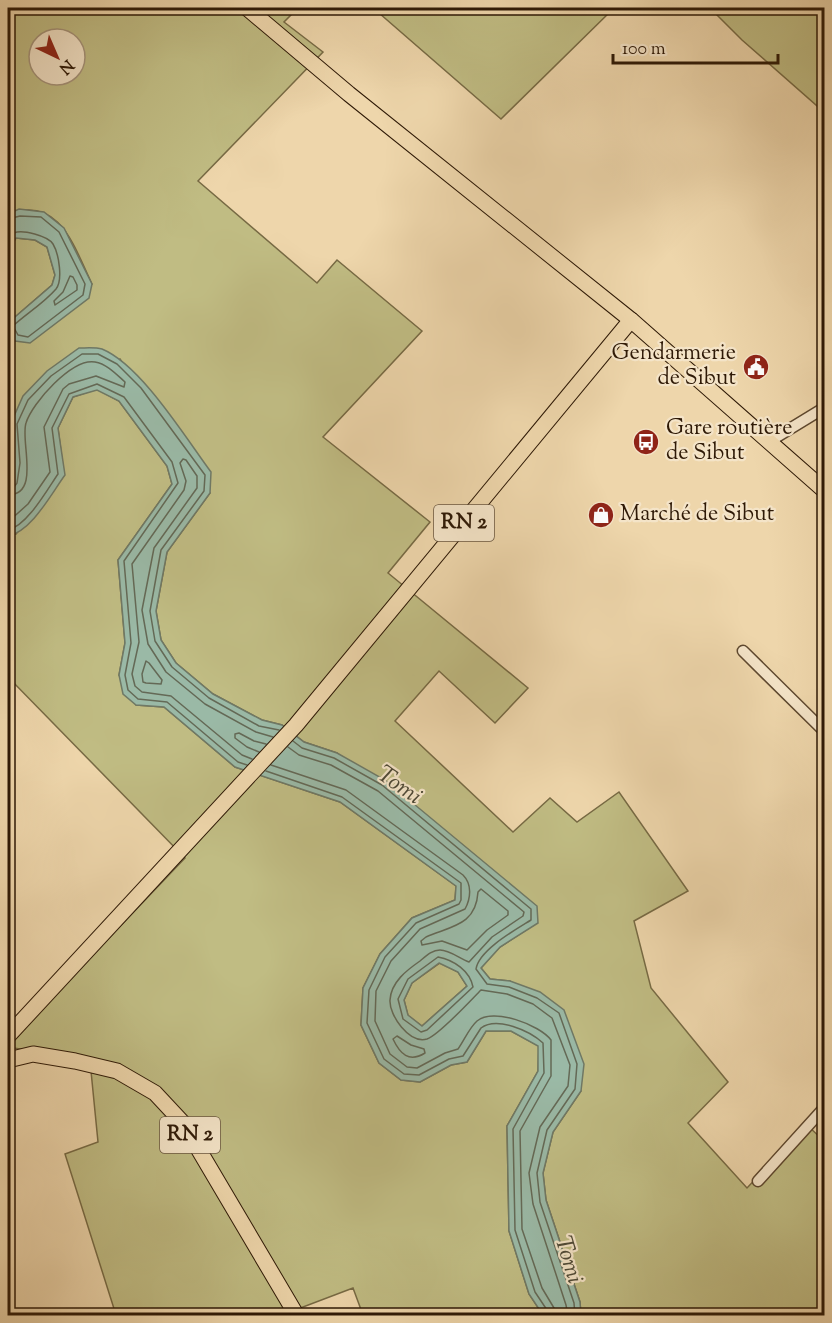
<svg xmlns="http://www.w3.org/2000/svg" width="832" height="1323" viewBox="0 0 832 1323" font-family="'Sorts Mill Goudy',serif">
  <style>
    .green { fill: #c0bc83; stroke: #776a44; stroke-width: 1.5; fill-rule: evenodd }
    .water { fill: #9ab9a6; stroke: #6f7966; stroke-width: 1.5; fill-rule: evenodd }
    .lines { fill: none; stroke-linecap: round; stroke-linejoin: round }
    .shore { stroke: #646956; stroke-width: 1.5 }
    .minor-casing { stroke: #5e482f; stroke-width: 13 }
    .primary-casing { stroke: #2e1906; stroke-width: 17 }
    .minor { stroke: #f4e4c8; stroke-width: 10 }
    .primary { stroke: #eed6ab; stroke-width: 15 }
    .labels { text-anchor: middle; dominant-baseline: central; stroke-width: 4.5; stroke-linejoin: round; paint-order: stroke }
    .shield { fill: #f4e4c8; stroke: #695640; stroke-width: 1.5 }
    .shield-label { font-size: 21px; font-weight: bold; fill: #2e1906 }
    .poi-label { font-size: 22px; fill: #2e1906; stroke: #f4e4c8; text-anchor: start }
    .water-label { font-size: 24px; font-style: italic; fill: #4e4936; stroke: #f4e4c8 }
  </style>
  <rect width="100%" height="100%" fill="#eed6ab"/>
  <filter id="stains"><feTurbulence type="fractalNoise" baseFrequency=".00333" numOctaves="4"/><feColorMatrix values="0 0 0 0 .2 0 0 0 0 .09 0 0 0 0 .02 0 0 0 .5 -.17"/></filter>
  <radialGradient id="worn" r=".72"><stop offset=".6" stop-color="#630" stop-opacity="0"/><stop offset="1" stop-color="#630" stop-opacity=".3"/></radialGradient>
  <!-- green -->
  <g class="green">
    <path d="M8,8H298L284,22L323,52L198,181L317,283L337,260L422,331L323,437L430,522L388,573L528,688L495,723L439,671L395,721L513,832L550,798L577,822L619,792L688,891L634,921L651,988L728,1082L688,1123L747,1188L807,1125L824,1141V1315H581L580,1302L546,1200L543,1173L553,1132L581,1091L510,981L490,979L481,968L500,947L537,923L337,753L304,742L282,725L262,720L213,694L176,663L161,640L156,611L167,552L210,493L120,359L11,423L14,463L11,482H8V331L15,341L92,284C74,247 60,195 8,214ZM39,39H75V75H39Z"/>
    <polygon points="384,8 614,8 501,119 379,13"/>
    <polygon points="714,8 824,8 824,112 742,40 712,10"/>
    <polygon points="16,238 35,240 47,247 55,275 52,285 8,323 8,250"/>
    <polygon points="97,389 119,401 167,466 172,484 118,560 125,643 119,675 136,705 164,707 235,767 340,802 456,886 455,900 412,918 380,954 363,988 361,1025 379,1063 401,1080 420,1082 451,1065 467,1062 486,1031 511,1031 539,1046 538,1071 507,1126 509,1231 529,1294 543,1315 363,1315 353,1288 282,1315 116,1315 65,1154 98,1142 90,1061 8,1047 8,1044 185,858 8,677 8,536 16,534 64,475 58,428 73,397"/>
    <polygon points="440,963 458,972 467,986 422,1026 408,1016 404,1000 412,983"/>
  </g>
  <!-- water -->
  <g class="water">
    <polygon points="19,209 44,212 64,228 92,284 89,298 30,343 15,341 8,331 8,323 52,285 55,275 47,247 35,240 16,238 8,250 8,214"/>
    <path d="M79,348C86,348 95,347 102,349C141,365 185,437 211,472L210,493L167,552L156,611L161,640L176,663L213,694L262,720L282,725L304,742L337,753L385,780L537,906L538,923L500,947L481,968L490,979L510,981L540,992L564,1010L584,1064L581,1091L553,1132L543,1173L546,1200L580,1302L581,1315H543L529,1294L509,1231L507,1126L538,1071V1046L511,1031H486L467,1062L451,1065L420,1082L401,1080L379,1063L361,1025L363,988L380,954L412,918L455,900L456,886L340,802L235,767L164,707L136,705L123,694L119,675L125,643L118,560L172,484L167,466L119,401L97,390L73,397L58,428L65,475C51,494 32,531 8,536V482H11L14,463L11,423L23,396L47,371ZM439,963L458,972L467,986L422,1026L408,1015L404,1000L412,983Z"/>
  </g>
  <g class="lines">
    <!-- shore -->
    <g class="shore">
      <path d="M8,219L20,216L41,217L59,232L85,284L83,295L28,337L18,335L13,326C26,314 44,303 56,289C63,280 59,254 53,244C48,236 22,229 14,233C11,234 9,238 8,240"/>
      <polygon points="70,276 73,277 77,285 77,290 55,305 54,301 63,292"/>
      <polyline points="8,488 14,487 17,483 20,463 17,424 28,400 51,376 82,354 98,354 117,364 141,388 205,475 204,491 161,550 150,611 155,641 172,667 209,698 259,726 279,730"/>
      <path d="M8,495C41,495 20,441 26,423C32,403 72,358 95,362C107,364 116,374 125,382L124,387L96,376L69,384L63,389L44,427L50,472L28,504L8,522"/>
      <path d="M8,530C27,526 47,490 58,474L52,428L69,394L97,384L124,397L172,462L178,483L124,561L131,643L125,675L128,690L138,699L167,702L238,762L247,765"/>
      <polygon points="146,661 149,663 162,680 161,684 146,683 143,682 142,674"/>
      <path d="M293,741L302,748L334,758L382,785L531,909V920C515,930 479,950 476,969L487,984L509,987L537,998L559,1013L577,1064L575,1089L547,1130L537,1173L540,1202L574,1303L575,1316"/>
      <path d="M288,747L299,755L331,765L378,791L524,912L523,916L492,937L469,962C460,959 450,950 440,950C432,950 426,956 420,961C407,970 391,982 390,1000C389,1015 409,1044 427,1039C439,1035 471,1000 481,990L507,994L533,1004L552,1018L570,1065L568,1086L540,1127L529,1173L533,1204L566,1305L568,1316"/>
      <polyline points="259,752 247,747 235,738 235,734 239,733 254,741 266,744"/>
      <polyline points="252,759 242,755 171,696 142,692 135,686 132,674 139,642 132,564 184,490 186,481 180,463 183,459 186,460 197,476 197,488 154,548 142,610 148,644 166,672 205,704 256,732 273,737"/>
      <path d="M271,765L346,790L463,875C472,884 471,898 465,909L420,929L391,961L376,991L375,1021L390,1054L407,1067L417,1068L445,1053L458,1049C464,1041 469,1028 477,1021C493,1007 540,1025 551,1040V1076L520,1131L522,1229L542,1288L554,1308L555,1316"/>
      <path d="M266,771L342,797L461,883V900L459,904L416,923L385,957L369,990L367,1023L384,1059L404,1074L419,1075L449,1059L463,1056L481,1028C497,1016 530,1031 543,1043L544,1073L513,1129L515,1230L535,1292L547,1310V1316"/>
      <path d="M481,889L508,911V915L487,930L467,950L442,941L422,945L421,941L426,937C452,926 476,925 478,892Z"/>
      <path d="M438,957C454,960 470,971 473,987L427,1030L421,1032L403,1019L398,999L408,979Z"/>
      <path d="M397,1036L411,1045L424,1049L425,1053C409,1063 400,1054 393,1039Z"/>
    </g>
    <!-- minor casing -->
    <g class="minor-casing">
      <g id="minor">
        <polyline points="770,441 824,408"/>
        <polyline points="743,651 824,731"/>
        <polyline points="758,1181 824,1108"/>
      </g>
    </g>
    <!-- primary casing -->
    <g class="primary-casing">
      <g id="primary">
        <polyline points="247,8 349,94 631,320 824,490"/>
        <polyline points="8,1036 296,725 631,320"/>
        <polyline points="8,1060 33,1054 75,1061 117,1071 155,1093 183,1123 297,1316"/>
      </g>
    </g>
    <!-- minor -->
    <use href="#minor" class="minor"/>
    <!-- primary -->
    <use href="#primary" class="primary"/>
  </g>
  <!-- icons -->
  <defs>
    <g id="civic-disc" transform="scale(1.35)"><circle r="9.5" fill="#8f2418" stroke="#f4e4c8"/><path d="M-.6-6.5H3V-4.5H.6V-3L4-1V1h2V6H-6V1h2V-1L-.6-3ZM-1.2 2.5V6h2.4V2.5Z" fill="#fff"/></g>
    <g id="bus-disc" transform="scale(1.35)"><circle r="9.5" fill="#8f2418" stroke="#f4e4c8"/><path d="M-5-6H5V4H4V6H2V4H-2V6H-4V4H-5ZM-3.5-4V0h7V-4ZM-3.5 1.2v1.5H-2V1.2ZM2 1.2v1.5H3.5V1.2Z" fill="#fff"/></g>
    <g id="shop-disc" transform="scale(1.35)"><circle r="9.5" fill="#8f2418" stroke="#f4e4c8"/><path d="M-5-2.5h2.3a2.7 3.5 0 0 1 5.4 0H5L5.5 6h-11ZM-1.5-2.5h3a1.5 2.3 0 0 0-3 0Z" fill="#fff"/></g>
  </defs>
  <g fill-rule="evenodd">
    <use href="#civic-disc" x="756" y="367"/>
    <use href="#bus-disc" x="646" y="442"/>
    <use href="#shop-disc" x="601" y="515"/>
  </g>
  <g class="labels">
    <!-- shield labels -->
    <g class="shield">
      <rect x="434" y="505" width="60" height="36" rx="4.5"/>
      <rect x="160" y="1117" width="60" height="36" rx="4.5"/>
    </g>
    <g class="shield-label">
      <text x="464" y="523">RN 2</text>
      <text x="190" y="1135">RN 2</text>
    </g>
    <!-- poi labels -->
    <g class="poi-label">
      <text x="736" y="354" text-anchor="end">Gendarmerie<tspan x="736" dy="25">de Sibut</tspan></text>
      <text x="666" y="429">Gare routière<tspan x="666" dy="25">de Sibut</tspan></text>
      <text x="620" y="515">Marché de Sibut</text>
    </g>
    <!-- water labels -->
    <g class="water-label">
      <text transform="translate(399 786) rotate(35)">Tomi</text>
      <text transform="translate(568 1260) rotate(73)">Tomi</text>
    </g>
  </g>
  <!-- margin -->
  <rect width="832" height="1323" fill="none" stroke="#eed6ab" stroke-width="30"/>
  <rect x="9" y="9" width="814" height="1305" fill="none" stroke="#2e1906" stroke-width="3"/>
  <rect x="15" y="15" width="802" height="1293" fill="none" stroke="#2e1906" stroke-width="1.5"/>
  <!-- north arrow -->
  <g transform="translate(57 57) rotate(136)"><circle r="28" fill="#f4e4c8" stroke="#a5937a" stroke-width="1.5"/>
  <path d="M0-4.5L10 22L0 15L-10 22Z" fill="#8f2418"/>
  <text y="-9" font-size="16" font-weight="bold" text-anchor="middle" fill="#2e1906">N</text>
  </g>
  <!-- scale -->
  <path d="M613 54v9h165v-9" fill="none" stroke="#2e1906" stroke-width="3"/>
  <text x="622" y="54" font-size="18" fill="#2e1906" stroke="#f4e4c8" stroke-width="4.5" paint-order="stroke">100 m</text>
  <rect width="100%" height="100%" filter="url(#stains)"/>
  <rect width="100%" height="100%" fill="url(#worn)"/>
</svg>
